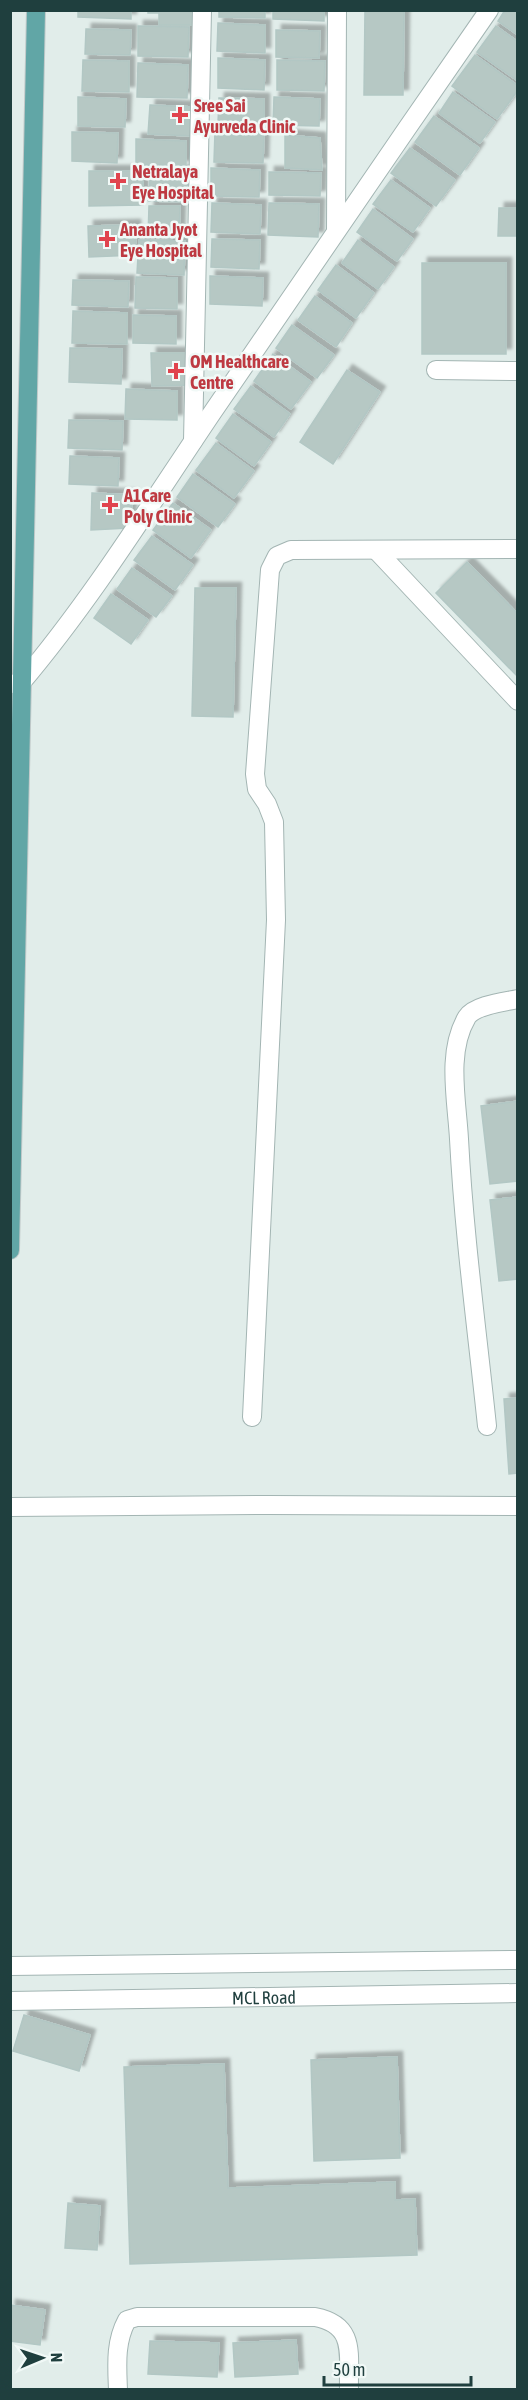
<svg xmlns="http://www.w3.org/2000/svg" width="528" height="2400" viewBox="0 0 528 2400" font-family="'Asap Condensed',sans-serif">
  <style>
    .building { fill: #b6c8c4; stroke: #b2c7c4; stroke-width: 1.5; filter: url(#shadow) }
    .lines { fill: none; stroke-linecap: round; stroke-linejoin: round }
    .minor-casing { stroke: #a3b5b3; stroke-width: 20 }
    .major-casing { stroke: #c0c9c9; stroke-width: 20 }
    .minor { stroke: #fff; stroke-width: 18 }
    .major { stroke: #61a6a6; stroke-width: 18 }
    .health-dot { fill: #e0444e; stroke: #f1f9f7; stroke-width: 2 }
    .labels { text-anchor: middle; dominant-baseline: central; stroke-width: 5; stroke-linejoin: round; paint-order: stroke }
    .health-label { font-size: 18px; font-weight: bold; fill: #be3a42; stroke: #f1f9f7; text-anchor: start }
    .street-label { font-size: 18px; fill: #1f3f3e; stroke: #f1f9f7 }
  </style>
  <defs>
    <filter id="shadow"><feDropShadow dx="5.5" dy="-5.5" stdDeviation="1.5" flood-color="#0004"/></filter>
  </defs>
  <rect width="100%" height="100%" fill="#e1edea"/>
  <!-- building -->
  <g class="building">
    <polygon points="78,10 131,10 131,19 78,17"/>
    <polygon points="148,10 196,10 196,25 159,25 159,13 148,13"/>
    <polygon points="219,10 265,10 265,18 219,17"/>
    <polygon points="273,10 324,10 324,21 273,19"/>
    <polygon points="365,10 404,10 403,95 364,95"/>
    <polygon points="505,10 518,10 518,35 498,21"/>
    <polygon points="218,23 265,25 265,53 217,51"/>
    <polygon points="138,26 189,27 188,57 138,56"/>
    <polygon points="496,26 518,42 518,81 477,52"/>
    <polygon points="86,29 131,30 130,55 85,54"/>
    <polygon points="276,30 320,31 319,58 276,57"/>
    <polygon points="475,55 518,86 518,90 497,119 452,86"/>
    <polygon points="218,58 265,60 264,90 218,88"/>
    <polygon points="83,60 129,61 129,92 82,91"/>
    <polygon points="277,60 325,61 324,91 277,90"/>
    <polygon points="138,63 188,65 187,98 137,97"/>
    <polygon points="453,92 495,122 480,143 439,113"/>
    <polygon points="78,97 126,99 125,127 78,126"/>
    <polygon points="274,97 320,99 319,126 273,125"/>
    <polygon points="219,98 264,99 264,125 218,123"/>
    <polygon points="150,105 193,107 192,136 148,134"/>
    <polygon points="434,116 479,148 460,175 415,142"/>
    <polygon points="215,131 264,132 263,163 214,162"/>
    <polygon points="72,132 118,133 117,163 72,161"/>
    <polygon points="285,135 320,138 322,170 285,168"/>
    <polygon points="136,139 186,141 186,166 136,165"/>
    <polygon points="410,148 455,180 436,206 391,173"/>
    <polygon points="211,168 260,170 259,197 211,196"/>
    <polygon points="150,170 188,171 187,202 149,201"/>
    <polygon points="89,171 143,171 143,205 89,206"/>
    <polygon points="269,172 321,173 320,196 269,195"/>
    <polygon points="391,180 430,208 413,232 373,204"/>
    <polygon points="212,203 261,205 260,234 211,232"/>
    <polygon points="269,203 319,204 318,237 268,235"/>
    <polygon points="149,206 180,206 179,238 148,237"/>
    <polygon points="499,208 518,208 518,236 498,236"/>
    <polygon points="373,209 413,239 397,261 357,232"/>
    <polygon points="135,225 136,255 89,257 88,226"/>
    <polygon points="212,239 260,240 259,269 211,267"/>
    <polygon points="139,240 185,241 184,275 137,273"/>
    <polygon points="358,240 394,267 378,289 342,263"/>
    <rect x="422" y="263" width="84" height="91"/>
    <polygon points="336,265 374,293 356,318 318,290"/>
    <polygon points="210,276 263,278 262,306 210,304"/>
    <polygon points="136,277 177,278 177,309 135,308"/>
    <polygon points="73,280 129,281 128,307 72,305"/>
    <polygon points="315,296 352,323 336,347 298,320"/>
    <polygon points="73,311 127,313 127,344 72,343"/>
    <polygon points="133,315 176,316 176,344 133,343"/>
    <polygon points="292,325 334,355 317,378 276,348"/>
    <polygon points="70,348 122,349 121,384 69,382"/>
    <polygon points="151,353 192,353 192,385 152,386"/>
    <polygon points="273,354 311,382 291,409 254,381"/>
    <polygon points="347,370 380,392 333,464 300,442"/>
    <polygon points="251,386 290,414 274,437 234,409"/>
    <polygon points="126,389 177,391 177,420 125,419"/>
    <polygon points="233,414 271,442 254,466 216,438"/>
    <polygon points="69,420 123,421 122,450 68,448"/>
    <polygon points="216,443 254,471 234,498 196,470"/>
    <polygon points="70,456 119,458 118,486 69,484"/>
    <polygon points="193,474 235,504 218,527 177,497"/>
    <polygon points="92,493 133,495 129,528 91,530"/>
    <polygon points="173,503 211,530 191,558 153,530"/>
    <polygon points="152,536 193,565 175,590 134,560"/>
    <polygon points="467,562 518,614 518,677 436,593"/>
    <polygon points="132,568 172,596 156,617 117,589"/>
    <polygon points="195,588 236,588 233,717 192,716"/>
    <polygon points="111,594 148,620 131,644 94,618"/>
    <polygon points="518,1101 518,1181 490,1184 481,1106"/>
    <polygon points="518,1197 518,1279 499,1281 490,1200"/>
    <polygon points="518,1398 518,1473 509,1474 504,1399"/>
    <polygon points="24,2015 90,2035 79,2071 13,2051"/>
    <polygon points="397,2057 400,2158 314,2161 311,2060"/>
    <polygon points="224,2064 228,2188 395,2182 395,2200 415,2199 417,2255 130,2264 124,2067"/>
    <polygon points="68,2203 100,2206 97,2250 65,2248"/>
    <polygon points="10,2305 45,2310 40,2345 10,2341"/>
    <polygon points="296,2340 298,2374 235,2377 233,2343"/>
    <polygon points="150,2341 219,2343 217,2377 148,2374"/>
  </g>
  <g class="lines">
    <!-- minor casing -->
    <g class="minor-casing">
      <g id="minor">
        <polyline points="336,230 337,10"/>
        <polyline points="436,370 518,371"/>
        <polyline points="193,441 202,10"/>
        <polyline points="376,550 518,701"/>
        <path d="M10,684L21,683C92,599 150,505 212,413C303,279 396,144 489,10"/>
        <polyline points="252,1417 276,920 274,822 267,804 257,789 255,774 270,570 277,556 291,550 518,549"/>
        <path d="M487,1426C477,1330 464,1235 459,1139C457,1101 446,1052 467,1017C475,1005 504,1002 518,999"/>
        <polyline points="10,1507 269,1505 518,1506"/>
        <polyline points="10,1966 518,1960"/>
        <path id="s1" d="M10,2001L518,1993"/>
        <path d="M118,2390C117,2365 115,2342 127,2320L137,2317H315C357,2325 348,2355 349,2390"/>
      </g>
    </g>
    <!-- major casing -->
    <g class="major-casing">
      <polyline id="major" points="10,1250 36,10"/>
    </g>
    <!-- minor -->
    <use href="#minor" class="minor"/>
    <!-- major -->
    <use href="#major" class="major"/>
  </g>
  <!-- markers -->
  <g class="health-dot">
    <path d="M177 106h6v6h6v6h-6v6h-6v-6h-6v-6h6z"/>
    <path d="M115 172h6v6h6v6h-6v6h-6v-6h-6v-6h6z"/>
    <path d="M104 230h6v6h6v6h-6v6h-6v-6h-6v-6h6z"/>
    <path d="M173 362h6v6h6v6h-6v6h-6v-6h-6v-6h6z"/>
    <path d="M107 496h6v6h6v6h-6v6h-6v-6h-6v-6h6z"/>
  </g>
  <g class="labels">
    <!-- health labels -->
    <g class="health-label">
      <text x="194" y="105">Sree Sai<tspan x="194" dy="21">Ayurveda Clinic</tspan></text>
      <text x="132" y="171">Netralaya<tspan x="132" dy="21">Eye Hospital</tspan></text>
      <text x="120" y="229">Ananta Jyot<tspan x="120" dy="21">Eye Hospital</tspan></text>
      <text x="190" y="361">OM Healthcare<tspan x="190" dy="21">Centre</tspan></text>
      <text x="124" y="495">A1Care<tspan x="124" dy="21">Poly Clinic</tspan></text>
    </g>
    <!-- street labels -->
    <g class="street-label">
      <text stroke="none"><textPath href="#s1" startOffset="254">MCL Road</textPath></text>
    </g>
  </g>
  <!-- border -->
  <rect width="528" height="2400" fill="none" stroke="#1f3f3e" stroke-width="24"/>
  <!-- north arrow -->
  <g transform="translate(42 2358) rotate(88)" stroke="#f1f9f7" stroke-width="4.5" paint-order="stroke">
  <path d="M0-4.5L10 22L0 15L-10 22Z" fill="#1f3f3e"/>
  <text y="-9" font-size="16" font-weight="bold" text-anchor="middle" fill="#1f3f3e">N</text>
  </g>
  <!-- scale -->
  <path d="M324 2376v9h147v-9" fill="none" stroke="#1f3f3e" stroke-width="3"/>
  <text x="333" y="2376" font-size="18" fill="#1f3f3e" stroke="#f1f9f7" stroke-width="4.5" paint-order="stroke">50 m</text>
</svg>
